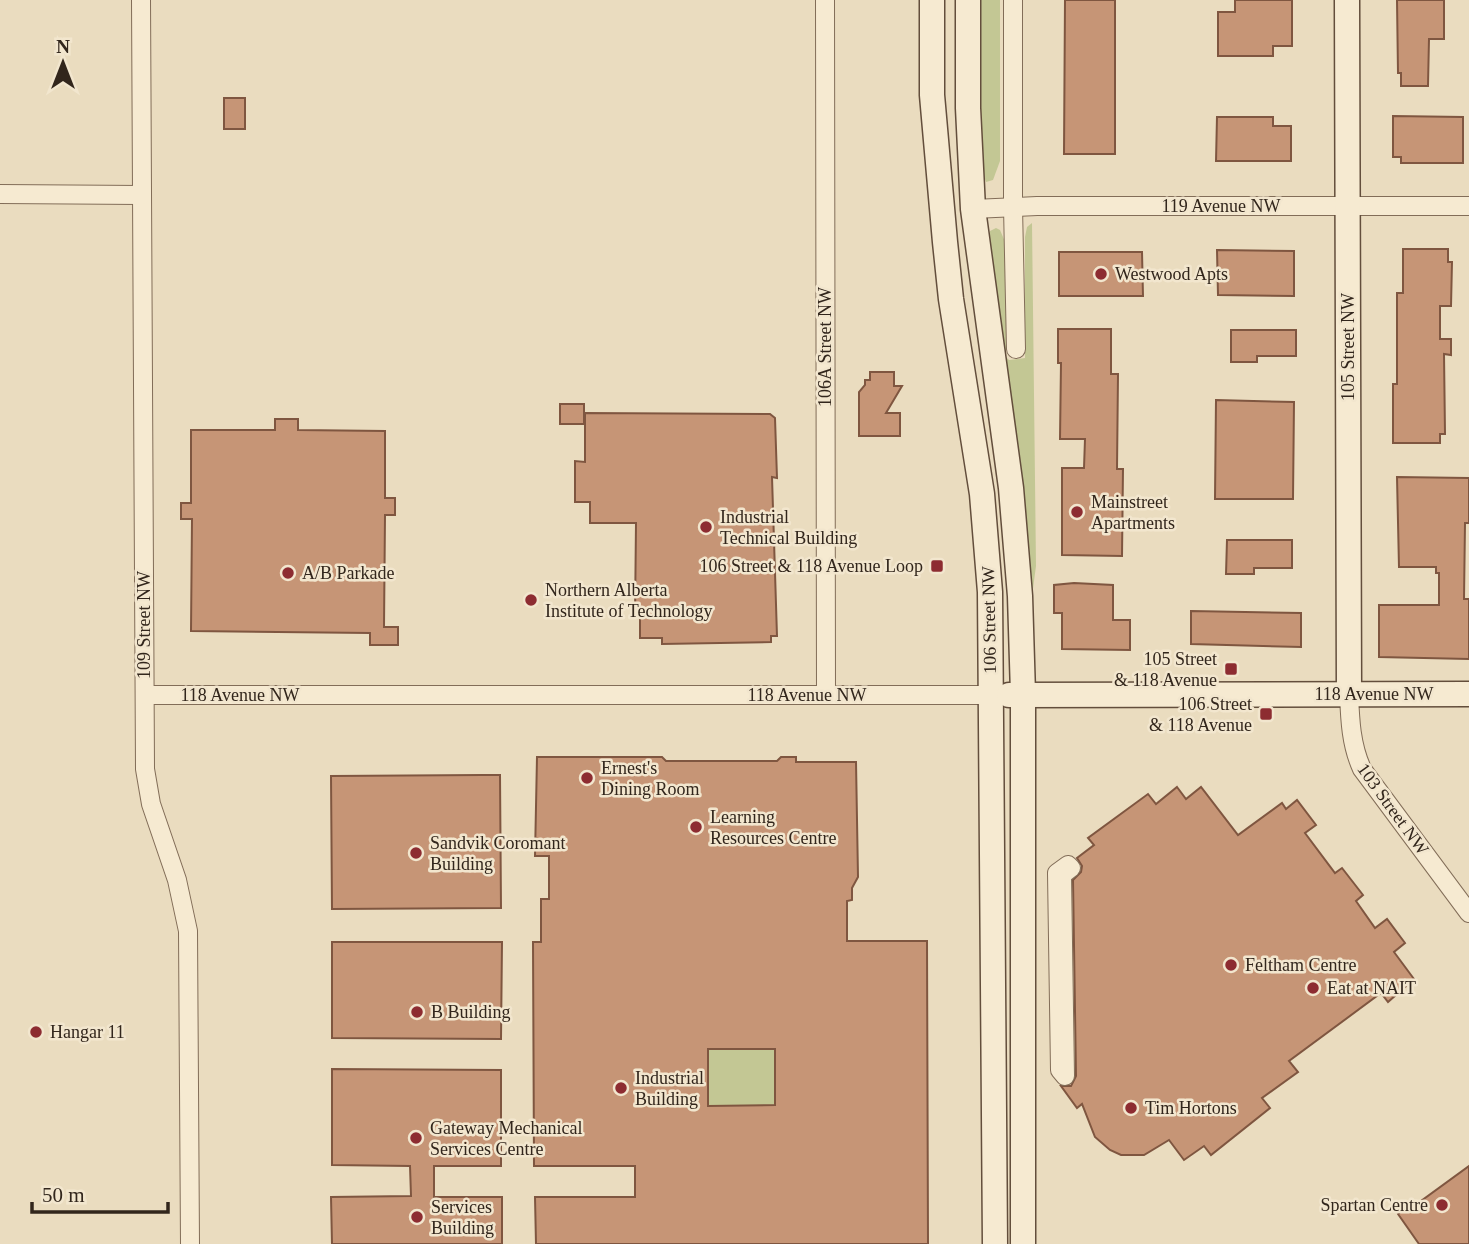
<svg xmlns="http://www.w3.org/2000/svg" width="1469" height="1244" viewBox="0 0 1469 1244" font-family="Georgia,serif">
  <style>
    .green { fill: #c3c794 }
    .building { fill: #c69576; stroke: #7f5640; stroke-width: 2; fill-rule: evenodd }
    .lines { fill: none; stroke-linecap: round; stroke-linejoin: round }
    .street-casing { stroke: #826d58; stroke-width: 20 }
    .secondary-casing { stroke: #634e3c; stroke-width: 27 }
    .street { stroke: #f6ead1; stroke-width: 18 }
    .secondary { stroke: #f6ead1; stroke-width: 24 }
    .poi-dot { fill: #8d2c31; stroke: #f2e6ce; stroke-width: 2.5 }
    .labels { text-anchor: middle; dominant-baseline: central; stroke-width: 5; stroke-linejoin: round; paint-order: stroke }
    .street-label { font-size: 18px; fill: #32261c; stroke: #f2e6ce }
    .poi-label { font-size: 18px; fill: #32261c; stroke: #f2e6ce; text-anchor: start }
  </style>
  <rect width="100%" height="100%" fill="#eadcbf"/>
  <!-- green -->
  <g class="green">
    <polygon points="979,0 1000,0 1000,161 993,180 986,182 981,167"/>
    <polygon points="1032,223 1036,566 1032,596 988,238 990,231 996,228 1000,230 1006,244 1006,357 1009,360 1025,358 1025,237 1027,227"/>
    <polygon points="708,1049 775,1049 775,1105 708,1106"/>
  </g>
  <!-- building -->
  <g class="building">
    <polygon points="1065,0 1115,0 1115,154 1064,154"/>
    <polygon points="1235,0 1292,0 1292,46 1273,46 1273,56 1218,56 1218,12 1235,12"/>
    <polygon points="1397,0 1444,0 1444,39 1429,39 1428,86 1401,86 1401,73 1398,73"/>
    <rect x="224" y="98" width="21" height="31"/>
    <polygon points="1393,116 1463,117 1463,163 1401,163 1401,157 1393,157"/>
    <polygon points="1217,117 1273,117 1273,126 1291,126 1291,161 1216,161"/>
    <polygon points="1403,249 1448,249 1448,262 1452,262 1451,306 1440,306 1440,339 1451,339 1451,355 1444,354 1445,434 1440,434 1440,443 1393,443 1393,384 1397,384 1397,293 1403,293"/>
    <polygon points="1217,250 1294,251 1294,296 1218,295"/>
    <polygon points="1059,252 1142,252 1143,296 1059,296"/>
    <polygon points="1058,329 1111,329 1111,374 1118,374 1117,469 1123,469 1122,556 1062,555 1062,468 1084,468 1085,439 1060,439 1061,363 1058,363"/>
    <polygon points="1231,330 1296,330 1296,356 1257,356 1257,362 1231,362"/>
    <polygon points="870,372 894,372 894,386 902,386 886,413 900,413 900,436 859,436 859,392 865,385 865,380 870,380"/>
    <polygon points="1216,400 1294,402 1293,499 1215,499"/>
    <rect x="560" y="404" width="24" height="20"/>
    <polygon points="585,413 770,414 775,418 777,478 772,477 777,636 771,636 771,642 662,644 662,638 640,638 640,617 635,617 636,523 590,523 590,502 575,502 575,461 585,462"/>
    <polygon points="275,419 298,419 298,430 385,431 385,498 395,498 395,515 385,515 384,627 398,627 398,645 370,645 370,633 191,631 192,519 181,519 181,503 191,503 191,430 275,430"/>
    <polygon points="1397,477 1469,478 1469,523 1465,523 1464,599 1469,599 1469,659 1379,657 1379,605 1439,605 1439,573 1436,573 1436,567 1399,567"/>
    <polygon points="1227,540 1292,540 1292,568 1254,568 1254,574 1226,574"/>
    <polygon points="1074,583 1113,585 1113,620 1130,620 1130,650 1062,649 1062,613 1054,613 1054,585"/>
    <polygon points="1191,611 1301,613 1301,647 1191,644"/>
    <path d="M537,757H662L666,761H777L781,757H796V762H856L858,877L852,888V900L847,901V941H927L928,1244H536L535,1197H635V1166H534L533,942H541V899H549V856H535ZM708,1049H775V1105L708,1106Z"/>
    <polygon points="482,775 500,775 501,908 332,909 331,776"/>
    <polygon points="1177,787 1186,799 1201,787 1238,835 1282,803 1286,809 1297,800 1316,825 1305,833 1335,873 1342,868 1363,895 1356,901 1375,928 1387,919 1405,943 1394,952 1414,979 1388,1002 1381,993 1289,1061 1298,1072 1262,1098 1270,1108 1211,1155 1204,1146 1184,1160 1169,1140 1144,1155 1121,1155 1110,1150 1095,1137 1082,1104 1077,1108 1061,1086 1071,1086 1076,1076 1073,880 1081,872 1082,866 1077,858 1094,845 1088,838 1148,794 1156,804"/>
    <polygon points="332,942 502,942 501,1039 332,1038"/>
    <polygon points="332,1069 501,1070 501,1166 434,1166 434,1197 502,1197 502,1244 332,1244 331,1197 411,1196 410,1166 332,1165"/>
    <polygon points="1469,1166 1469,1244 1419,1244 1398,1214 1412,1203 1414,1206"/>
  </g>
  <g class="lines">
    <!-- street casing -->
    <g class="street-casing">
      <g id="street">
        <polyline points="141,0 145,769 151,804 177,880 188,931 190,1244"/>
        <polyline points="825,0 826,695"/>
        <polyline points="1013,0 1013,207 1016,349"/>
        <polyline points="0,194 141,195"/>
        <polyline points="973,209 1037,206 1469,206"/>
        <path d="M1349,694C1350,720 1351,745 1362,769L1469,913"/>
        <polyline points="145,695 991,695"/>
        <polygon points="1068,865 1071,868 1062,875 1065,1076 1060,1070 1057,873"/>
      </g>
    </g>
    <!-- secondary casing -->
    <g class="secondary-casing">
      <g id="secondary">
        <polyline points="932,0 932,95 945,242 951,299 982,494 990,592 995,1244"/>
        <polyline points="968,0 968,108 973,209 1011,488 1020,596 1023,694 1023,1244"/>
        <polyline points="1347,0 1349,694"/>
        <polyline points="1009,695 1469,694"/>
      </g>
    </g>
    <!-- street -->
    <use href="#street" class="street"/>
    <!-- secondary -->
    <use href="#secondary" class="secondary"/>
  </g>
  <!-- markers -->
  <g class="poi-dot">
    <circle cx="1101" cy="274" r="7"/>
    <circle cx="1077" cy="512" r="7"/>
    <circle cx="706" cy="527" r="7"/>
    <rect x="930" y="559" width="14" height="14" rx="3.5"/>
    <circle cx="288" cy="573" r="7"/>
    <circle cx="531" cy="600" r="7"/>
    <rect x="1224" y="662" width="14" height="14" rx="3.5"/>
    <rect x="1259" y="707" width="14" height="14" rx="3.5"/>
    <circle cx="587" cy="778" r="7"/>
    <circle cx="696" cy="827" r="7"/>
    <circle cx="416" cy="853" r="7"/>
    <circle cx="1231" cy="965" r="7"/>
    <circle cx="1313" cy="988" r="7"/>
    <circle cx="417" cy="1012" r="7"/>
    <circle cx="36" cy="1032" r="7"/>
    <circle cx="621" cy="1088" r="7"/>
    <circle cx="1131" cy="1108" r="7"/>
    <circle cx="416" cy="1138" r="7"/>
    <circle cx="1442" cy="1205" r="7"/>
    <circle cx="417" cy="1217" r="7"/>
  </g>
  <g class="labels">
    <!-- street labels -->
    <g class="street-label">
      <text x="1221" y="206">119 Avenue NW</text>
      <text transform="translate(825 347) rotate(-90)">106A Street NW</text>
      <text transform="translate(1348 347) rotate(-90)">105 Street NW</text>
      <text transform="translate(989 620) rotate(-91)">106 Street NW</text>
      <text transform="translate(144 625) rotate(-90)">109 Street NW</text>
      <text x="1374" y="694">118 Avenue NW</text>
      <text x="240" y="695">118 Avenue NW</text>
      <text x="807" y="695">118 Avenue NW</text>
      <text transform="translate(1393 809) rotate(54)">103 Street NW</text>
    </g>
    <!-- poi labels -->
    <g class="poi-label">
      <text x="1115" y="274">Westwood Apts</text>
      <text x="1091" y="502">Mainstreet<tspan x="1091" dy="21">Apartments</tspan></text>
      <text x="720" y="517">Industrial<tspan x="720" dy="21">Technical Building</tspan></text>
      <text x="923" y="566" text-anchor="end">106 Street &amp; 118 Avenue Loop</text>
      <text x="302" y="573">A/B Parkade</text>
      <text x="545" y="590">Northern Alberta<tspan x="545" dy="21">Institute of Technology</tspan></text>
      <text x="1217" y="659" text-anchor="end">105 Street<tspan x="1217" dy="21">&amp; 118 Avenue</tspan></text>
      <text x="1252" y="704" text-anchor="end">106 Street<tspan x="1252" dy="21">&amp; 118 Avenue</tspan></text>
      <text x="601" y="768">Ernest's<tspan x="601" dy="21">Dining Room</tspan></text>
      <text x="710" y="817">Learning<tspan x="710" dy="21">Resources Centre</tspan></text>
      <text x="430" y="843">Sandvik Coromant<tspan x="430" dy="21">Building</tspan></text>
      <text x="1245" y="965">Feltham Centre</text>
      <text x="1327" y="988">Eat at NAIT</text>
      <text x="431" y="1012">B Building</text>
      <text x="50" y="1032">Hangar 11</text>
      <text x="635" y="1078">Industrial<tspan x="635" dy="21">Building</tspan></text>
      <text x="1145" y="1108">Tim Hortons</text>
      <text x="430" y="1128">Gateway Mechanical<tspan x="430" dy="21">Services Centre</tspan></text>
      <text x="1428" y="1205" text-anchor="end">Spartan Centre</text>
      <text x="431" y="1207">Services<tspan x="431" dy="21">Building</tspan></text>
    </g>
  </g>
  <!-- north arrow -->
  <g transform="translate(63 63)" stroke="#f2e6ce" stroke-width="5" paint-order="stroke">
  <path d="M0-5L12 26L0 18L-12 26Z" fill="#32261c"/>
  <text y="-10" font-size="19" font-weight="bold" text-anchor="middle" fill="#32261c">N</text>
  </g>
  <!-- scale -->
  <path d="M32 1202v10h136v-10" fill="none" stroke="#32261c" stroke-width="3.5"/>
  <text x="42" y="1202" font-size="21" fill="#32261c" stroke="#f2e6ce" stroke-width="5" paint-order="stroke">50 m</text>
</svg>
